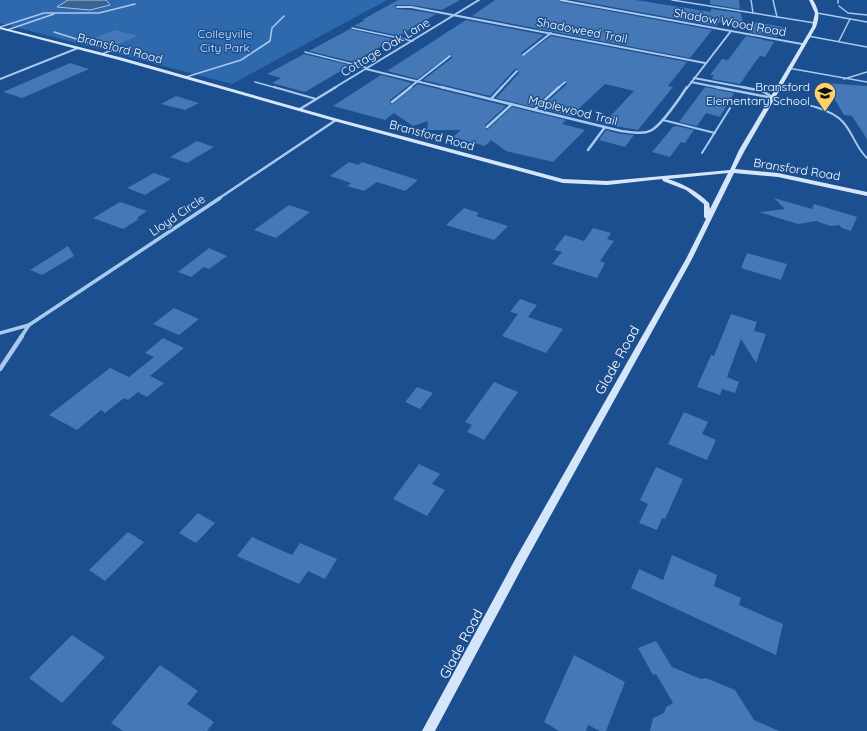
<svg xmlns="http://www.w3.org/2000/svg" width="867" height="731" viewBox="0 0 867 731" font-family="Quicksand,sans-serif">
  <style>
    .green { fill: #2e69ad }
    .water { fill: #3c6290; stroke: #9cc4f0 }
    .building { fill: #4478b7 }
    .lines { fill: none; stroke-linecap: round; stroke-linejoin: round }
    .lane-far1 { stroke: #a9c9ee; stroke-width: 1.5 }
    .lane { stroke: #a9c9ee; stroke-width: 2 }
    .street-far3 { stroke: #a9c9ee; stroke-width: 2 }
    .street-far2 { stroke: #a9c9ee; stroke-width: 2.5 }
    .street-far1 { stroke: #a9c9ee; stroke-width: 3.5 }
    .street { stroke: #a9c9ee; stroke-width: 4.5 }
    .secondary { fill: #d6e6fa; fill-rule: evenodd }
    .labels { text-anchor: middle; dominant-baseline: central; stroke-width: 3; stroke-linejoin: round; paint-order: stroke }
    .far-street-label { font-size: 12px; fill: #fff; stroke: #1b4f8f }
    .far-park-label { font-size: 12px; fill: #cfe3fa; stroke: #1b4f8f }
    .far-poi-label { font-size: 12px; fill: #fff; stroke: #1b4f8f; text-anchor: end }
    .street-label { font-size: 14px; fill: #fff; stroke: #1b4f8f }
  </style>
  <rect width="100%" height="100%" fill="#1b4f8f"/>
  <!-- green -->
  <polygon class="green" points="0,0 387,0 232,84 0,23"/>
  <!-- water -->
  <polygon class="water" points="68,0 106,0 110,5 90,10 57,7"/>
  <!-- building -->
  <g class="building">
    <polygon points="398,0 460,0 442,10 411,5 395,5 395,7 397,9 411,10 436,14 399,36 354,26 365,20 362,20"/>
    <polygon points="495,0 558,0 560,2 712,30 690,58 472,16"/>
    <polygon points="574,0 636,0 711,12 711,9 741,13 743,26 719,22 716,26"/>
    <polygon points="710,0 739,0 740,9 710,4"/>
    <polygon points="466,20 544,35 521,53 522,57 551,36 687,62 668,86 673,87 638,130 603,124 634,91 605,84 571,116 540,108 567,84 565,80 533,107 496,98 519,73 518,69 515,69 490,96 423,80 452,58 451,54 417,79 387,71"/>
    <polygon points="756,22 760,23 783,27 777,37 749,32"/>
    <polygon points="350,29 393,39 354,62 309,51"/>
    <polygon points="115,30 137,36 116,45 94,38"/>
    <polygon points="746,36 774,42 765,57 760,56 756,61 740,84 712,79 714,75 710,75 722,59 728,60"/>
    <polygon points="304,54 349,65 349,66 305,92 272,83 281,78 267,74"/>
    <polygon points="70,63 89,69 22,98 3,92"/>
    <polygon points="381,75 412,83 390,100 391,105 418,84 506,106 485,125 487,130 512,107 566,120 562,124 585,130 553,162 506,151 491,140 485,146 453,137 461,130 427,130 428,121 413,126 394,113 385,120 333,106"/>
    <polygon points="825,83 867,86 867,139 852,116 844,115"/>
    <polygon points="705,87 734,93 720,117 706,113 697,126 679,122"/>
    <polygon points="176,96 199,103 185,110 161,104"/>
    <polygon points="676,126 694,130 685,143 681,142 670,157 652,152 673,127"/>
    <polygon points="606,130 621,134 634,135 625,147 599,140"/>
    <polygon points="197,141 214,147 187,163 170,157"/>
    <polygon points="349,162 358,165 362,162 418,180 405,191 377,182 364,191 347,186 351,183 330,176"/>
    <polygon points="154,173 171,179 145,195 127,188"/>
    <polygon points="774,198 812,209 814,204 857,217 851,231 842,228 839,225 830,226 816,221 798,224 759,212 785,209"/>
    <polygon points="120,202 147,211 137,218 139,219 123,229 93,218"/>
    <polygon points="289,205 310,212 276,238 254,230"/>
    <polygon points="464,208 479,213 476,216 508,226 494,240 446,225"/>
    <polygon points="593,228 611,233 607,239 614,241 600,261 605,263 597,278 552,264 562,252 554,250 565,235 584,241"/>
    <polygon points="68,246 74,256 42,275 30,270"/>
    <polygon points="209,248 227,256 209,269 204,267 191,277 178,272"/>
    <polygon points="747,253 787,264 781,280 741,268"/>
    <polygon points="520,299 537,305 528,317 563,329 546,353 502,336 518,314 510,312"/>
    <polygon points="174,308 199,319 179,335 153,324"/>
    <polygon points="731,314 757,322 754,331 766,334 756,363 741,339 727,377 739,382 735,393 722,389 720,395 697,387 711,355 714,356"/>
    <polygon points="163,338 184,348 150,376 164,383 147,397 138,392 128,400 124,398 105,413 101,410 77,430 49,415 110,368 129,377 154,357 145,353"/>
    <polygon points="494,382 518,392 484,440 467,432 472,425 465,422"/>
    <polygon points="417,387 433,393 420,409 405,402"/>
    <polygon points="684,412 708,422 702,434 716,440 707,460 668,444"/>
    <polygon points="419,464 440,474 432,484 445,490 427,516 393,499"/>
    <polygon points="656,467 683,479 665,519 662,518 657,530 639,523 648,504 640,500"/>
    <polygon points="198,513 215,523 196,543 179,533"/>
    <polygon points="128,532 144,542 105,581 89,570"/>
    <polygon points="252,537 292,555 300,543 337,559 325,579 308,571 299,584 237,556"/>
    <polygon points="672,555 717,575 714,586 741,598 739,605 783,624 776,655 631,588 639,569 663,580"/>
    <polygon points="72,635 105,657 62,703 29,678"/>
    <polygon points="656,641 672,667 701,679 706,678 735,690 754,720 779,731 650,731 653,718 664,713 666,707 673,703 656,674 653,675 638,648"/>
    <polygon points="574,655 625,682 606,731 600,731 588,725 586,731 559,731 544,722"/>
    <polygon points="160,665 198,691 187,704 214,722 207,731 123,731 111,723"/>
  </g>
  <g class="lines">
    <!-- lane-far1 -->
    <g class="lane-far1">
      <polyline points="672,0 815,23"/>
      <polyline points="751,0 753,13"/>
      <polyline points="773,0 777,17"/>
      <polyline points="838,0 838,3"/>
      <polyline points="839,6 848,13 867,15"/>
      <polyline points="817,13 867,22"/>
      <polyline points="0,27 44,13 99,13 135,4"/>
      <polyline points="352,28 413,41"/>
      <polyline points="7,30 54,14"/>
      <polyline points="54,32 112,50 102,54"/>
      <polyline points="808,36 867,47"/>
      <polyline points="839,41 850,19"/>
      <polyline points="305,52 368,68"/>
      <polyline points="788,68 867,82"/>
      <polyline points="186,77 241,60 270,41 272,28 284,16"/>
      <polyline points="844,79 867,72"/>
      <polyline points="255,82 277,88"/>
    </g>
    <!-- lane -->
    <g class="lane">
      <polyline points="274,87 316,99"/>
      <path d="M773,98C793,102 829,106 843,122C853,133 856,148 867,158"/>
      <polyline points="663,120 715,133"/>
      <polyline points="702,153 730,108"/>
    </g>
    <!-- street-far3 -->
    <g class="street-far3">
      <polyline points="560,0 802,44"/>
      <polyline points="397,7 411,7 705,63"/>
      <polyline points="523,55 551,33"/>
      <polyline points="366,69 445,88"/>
      <polyline points="694,78 747,88"/>
      <polyline points="0,79 78,48"/>
      <polyline points="691,82 721,88"/>
      <polyline points="334,88 479,0"/>
      <polyline points="409,88 450,56"/>
      <polyline points="501,88 517,71"/>
      <polyline points="558,88 565,82"/>
      <polyline points="687,88 731,31"/>
    </g>
    <!-- street-far2 -->
    <g class="street-far2">
      <path d="M441,87L621,131C631,132 643,135 652,130C662,124 680,98 687,87"/>
      <polyline points="716,87 773,98"/>
      <polyline points="742,87 762,91 771,96"/>
      <polyline points="491,99 502,87"/>
      <polyline points="392,102 411,87"/>
      <polyline points="300,109 336,87"/>
      <polyline points="534,110 559,87"/>
      <polyline points="487,127 512,104"/>
      <polyline points="588,150 605,127"/>
      <polyline points="218,199 336,120"/>
    </g>
    <!-- street-far1 -->
    <g class="street-far1">
      <polyline points="29,325 220,198"/>
      <polyline points="0,333 29,325 21,337"/>
    </g>
    <!-- street -->
    <polyline class="street" points="0,369 22,336"/>
    <!-- secondary -->
    <path class="secondary" d="M809,0H813C819,10 820,16 816,27L745,150L735,169L778,173L867,192V196L778,177L734,173L692,259L525,562L435,731H422L517,556L686,259L706,219L704,217V204L686,190L663,181L662,179L607,185L563,183L334,121L119,60L0,29V27L123,58L338,119L563,179L607,181L730,170L739,150L812,27L815,13ZM728,173L710,209L709,203C697,191 684,184 668,179Z"/>
  </g>
  <!-- icons -->
  <defs>
    <g id="school-pin" transform="scale(1.15)"><path d="M0 17L-7.5 6A9.5 9.5 0 1 1 7.5 6Z" fill="#ffd166" stroke="#1b4f8f"/><path d="M0-5L7-2L0 1L-7-2ZM-4 1L0 2.5L4 1V4Q0 6-4 4Z" fill="#111"/></g>
  </defs>
  <g fill-rule="evenodd">
    <use href="#school-pin" x="825" y="93"/>
  </g>
  <g class="labels">
    <!-- far-street labels -->
    <g class="far-street-label">
      <text transform="translate(730 22) rotate(10)">Shadow Wood Road</text>
      <text transform="translate(582 30) rotate(11)">Shadoweed Trail</text>
      <text transform="translate(385 47) rotate(-31)">Cottage Oak Lane</text>
      <text transform="translate(120 48) rotate(15)">Bransford Road</text>
      <text transform="translate(573 110) rotate(14)">Maplewood Trail</text>
      <text transform="translate(432 135) rotate(15)">Bransford Road</text>
      <text transform="translate(797 169) rotate(9)">Bransford Road</text>
      <text transform="translate(177 215) rotate(-34)">Lloyd Circle</text>
    </g>
    <!-- far-park labels -->
    <g class="far-park-label">
      <text x="225" y="33">Colleyville<tspan x="225" dy="14">City Park</tspan></text>
    </g>
    <!-- far-poi labels -->
    <g class="far-poi-label">
      <text x="810" y="86">Bransford<tspan x="810" dy="14">Elementary School</tspan></text>
    </g>
    <!-- street labels -->
    <g class="street-label">
      <text transform="translate(617 360) rotate(-61)">Glade Road</text>
      <text transform="translate(461 644) rotate(-62)">Glade Road</text>
    </g>
  </g>
</svg>
